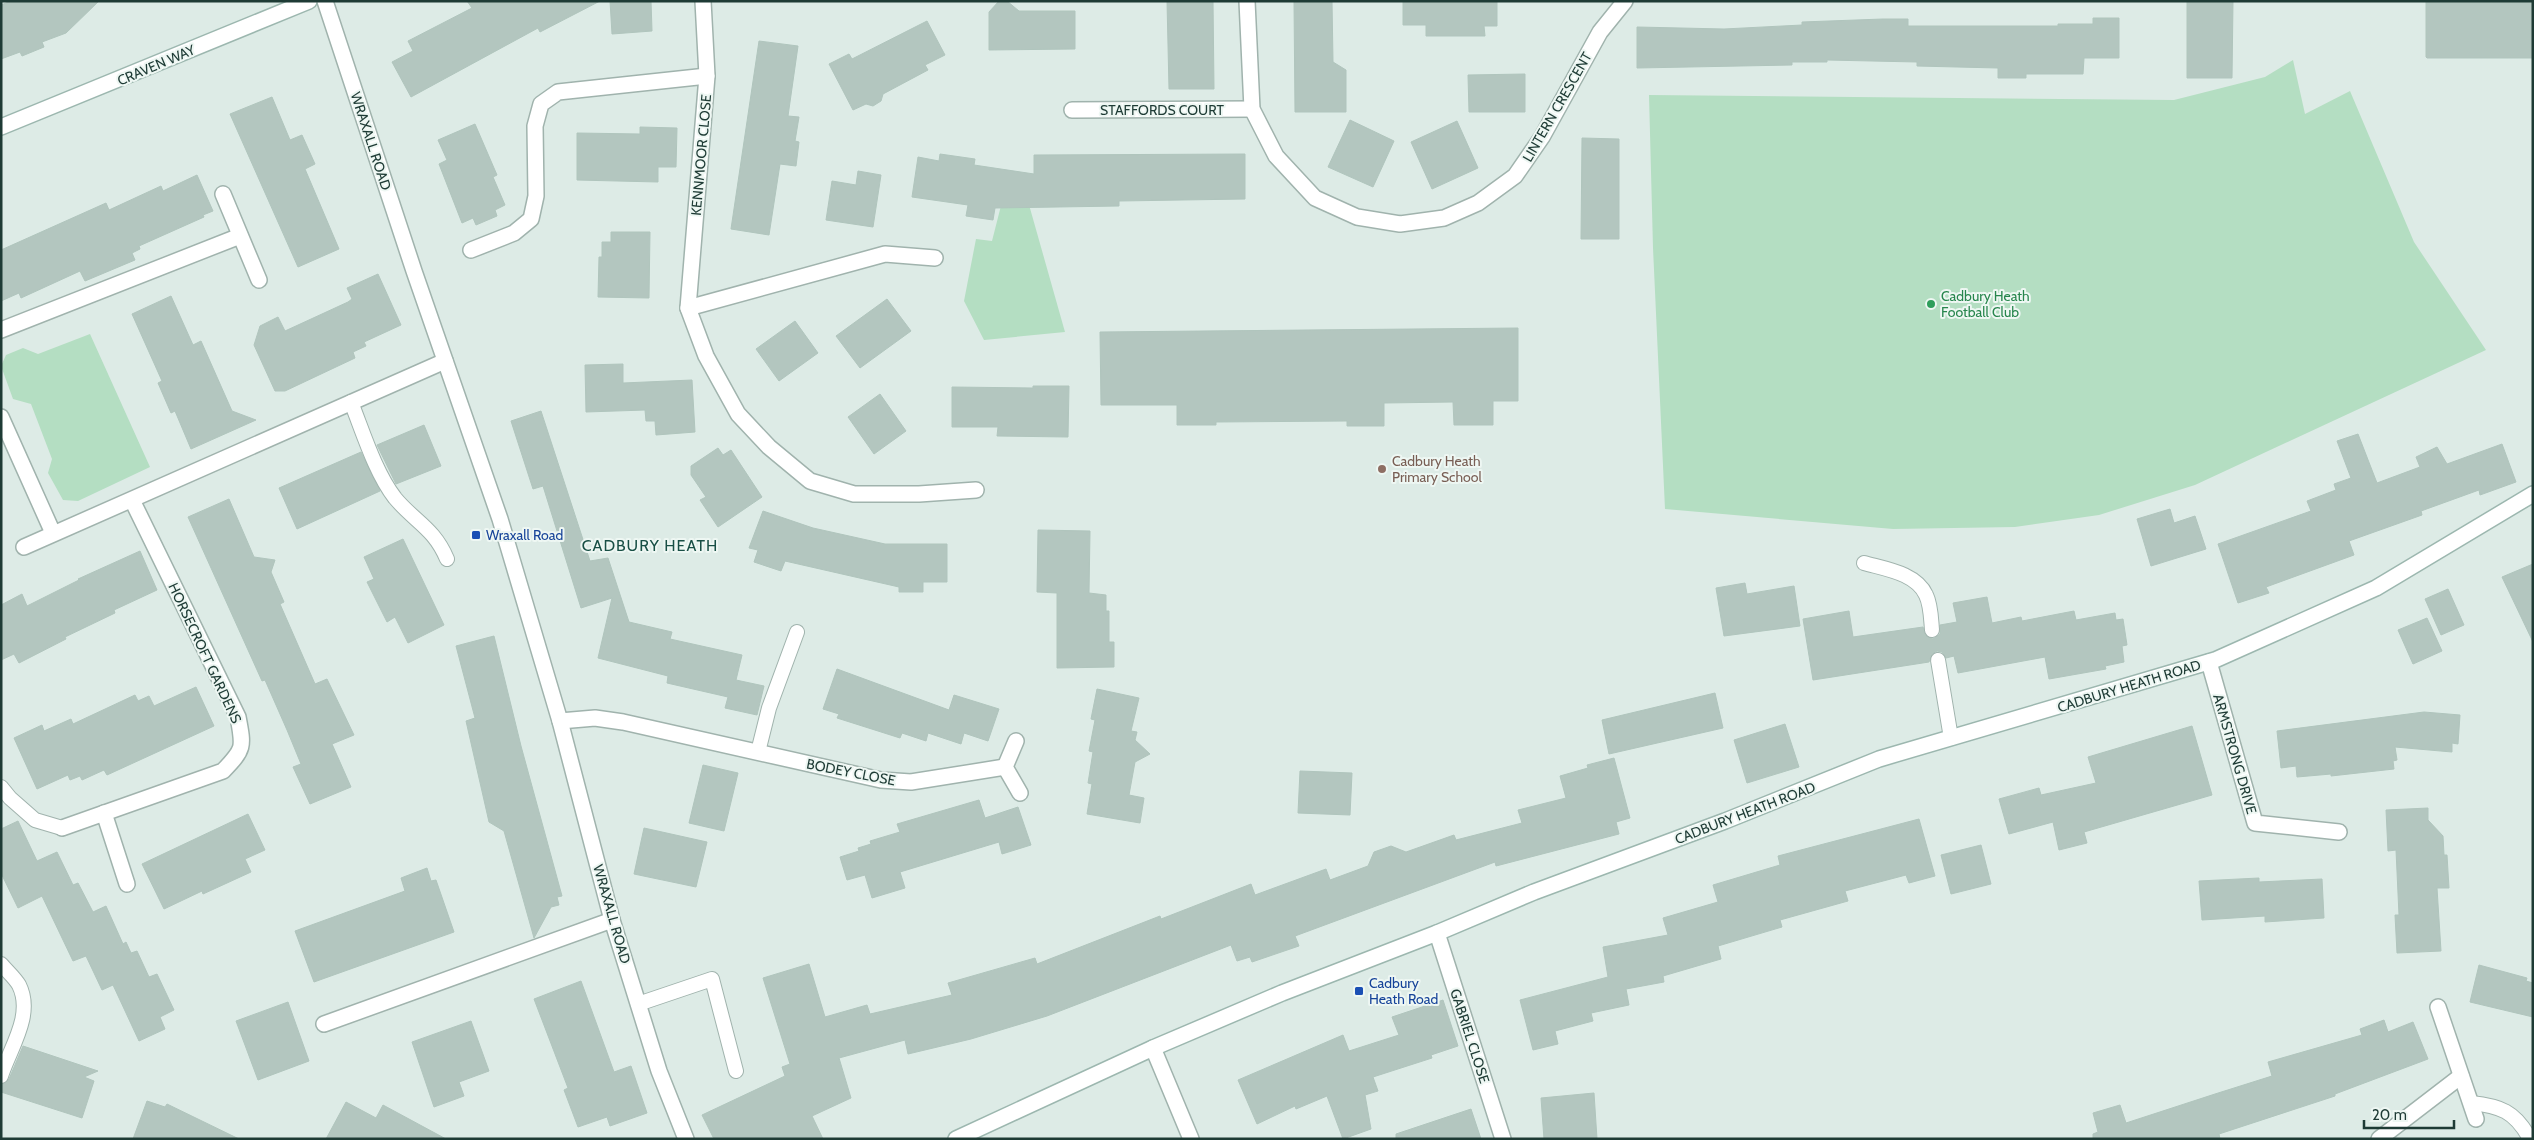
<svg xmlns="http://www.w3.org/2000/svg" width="2534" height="1140" viewBox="0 0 2534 1140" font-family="Cabin,sans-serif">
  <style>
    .green { fill: #b4dec2 }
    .building { fill: #b3c6bf; stroke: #b0c5bd }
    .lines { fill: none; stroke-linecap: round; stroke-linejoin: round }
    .lane-casing { stroke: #a0b3ad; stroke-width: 16 }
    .street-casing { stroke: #a0b3ad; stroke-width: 18 }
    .secondary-casing { stroke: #9cb7af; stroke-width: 18 }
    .lane { stroke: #fff; stroke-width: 14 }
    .street { stroke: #fff; stroke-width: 15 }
    .secondary { stroke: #fff; stroke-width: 15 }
    .leisure-dot { fill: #2e9e5b; stroke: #eef7f3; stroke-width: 2 }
    .education-dot { fill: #8d6e63; stroke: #eef7f3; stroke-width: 2 }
    .transit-dot { fill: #1a4fb4; stroke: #eef7f3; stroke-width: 2 }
    .labels { text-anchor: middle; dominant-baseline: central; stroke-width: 4; stroke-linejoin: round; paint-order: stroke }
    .street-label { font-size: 14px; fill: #1e3b35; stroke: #eef7f3 }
    .leisure-label { font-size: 14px; fill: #27864d; stroke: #eef7f3; text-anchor: start }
    .education-label { font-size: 14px; fill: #785e54; stroke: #eef7f3; text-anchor: start }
    .transit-label { font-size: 14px; fill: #164399; stroke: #eef7f3; text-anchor: start }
    .quarter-label { font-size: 16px; letter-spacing: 1px; fill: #184f45; stroke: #eef7f3 }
  </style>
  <rect width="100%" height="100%" fill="#ddebe6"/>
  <!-- green -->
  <g class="green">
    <polygon points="2293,60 2305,114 2350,91 2414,242 2486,350 2195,485 2099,515 2015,527 1893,529 1665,509 1653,248 1649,95 2174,100 2265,77"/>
    <polygon points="1006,186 1024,187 1065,332 984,340 964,301 976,239 992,241"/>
    <polygon points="90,334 150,467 78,501 63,500 48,473 52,459 31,404 13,399 1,366 6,355 23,348 38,354"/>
  </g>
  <!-- building -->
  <g class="building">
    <polygon points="11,1 99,1 66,33 42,42 44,47 22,56 20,52 1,59 1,5"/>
    <polygon points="467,1 600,1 540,32 538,28 411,97 392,62 413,51 408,41 472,8"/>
    <polygon points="610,1 651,1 652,31 612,34"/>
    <polygon points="999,1 1007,1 1019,11 1075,11 1075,49 989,50 989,12"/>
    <polygon points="1167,1 1213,1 1214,89 1169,89"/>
    <polygon points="1294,1 1332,1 1333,62 1346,70 1346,112 1295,112"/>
    <polygon points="1403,1 1497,1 1497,26 1484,26 1485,36 1426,36 1426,25 1403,25"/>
    <polygon points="2187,1 2233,1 2232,78 2187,78"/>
    <polygon points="2426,1 2533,1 2533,58 2427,58 2426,57"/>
    <polygon points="2093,18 2119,18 2119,58 2084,58 2083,74 2026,74 2026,78 1998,78 1998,68 1917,66 1917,62 1827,60 1827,62 1792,62 1792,65 1637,68 1637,27 1724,29 1802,25 1802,22 1883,19 1908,19 1908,26 2058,26 2058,24 2093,24"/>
    <polygon points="927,21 945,55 925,65 928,70 883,94 881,101 873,106 866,104 853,110 829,64 849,54 852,59"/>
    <polygon points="759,41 798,46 788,116 799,117 795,141 799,142 796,166 780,164 769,235 731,229"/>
    <polygon points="1525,74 1525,112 1469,112 1468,75"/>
    <polygon points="272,97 290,140 302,135 315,164 305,169 339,249 298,267 230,114"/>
    <polygon points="1350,120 1394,141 1373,187 1328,167"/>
    <polygon points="1457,121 1478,168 1432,189 1411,142"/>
    <polygon points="475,124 497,175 493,177 505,205 495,210 497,216 476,225 473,218 462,223 439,164 447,160 438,140"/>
    <polygon points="640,127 677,128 676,167 658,167 658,182 577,180 577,133 640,134"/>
    <polygon points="1582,138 1619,139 1619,239 1581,239"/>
    <polygon points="940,154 975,159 974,165 1034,174 1034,155 1245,154 1245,199 1119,201 1119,206 995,208 993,220 966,216 968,205 912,197 918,157 939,161"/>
    <polygon points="858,171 881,175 873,227 826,220 832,181 856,185"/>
    <polygon points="197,175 213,211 203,215 204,217 139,246 140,249 132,253 135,260 85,281 80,271 21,298 19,293 1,301 1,250 106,203 109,210 161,186 163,191"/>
    <polygon points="611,232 650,232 649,298 598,297 599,257 602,257 602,242 611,242"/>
    <polygon points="378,274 401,325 364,342 366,346 353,352 355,358 285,391 275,391 254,345 260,326 278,317 285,331 348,302 352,299 347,288"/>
    <polygon points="171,296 193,345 201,341 232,411 256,420 191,449 175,411 171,413 158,383 162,381 132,314"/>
    <polygon points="887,299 911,331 860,368 836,336"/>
    <polygon points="795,321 818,353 779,381 756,349"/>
    <polygon points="1518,328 1518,401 1493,401 1493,425 1454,425 1453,402 1384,403 1384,426 1347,426 1347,421 1216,422 1216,425 1177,425 1177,405 1101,405 1100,332"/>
    <polygon points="623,364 623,383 692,380 695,432 656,435 655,421 646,421 645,410 586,412 585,365"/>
    <polygon points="1033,386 1069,386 1068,437 997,436 998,427 952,427 952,387 1033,388"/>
    <polygon points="880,394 906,431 874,454 848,417"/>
    <polygon points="541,411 590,561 608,558 629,622 672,632 670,639 742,655 736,680 764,686 757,715 725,708 728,697 667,683 668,676 598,658 612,598 581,608 543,486 533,489 511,421"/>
    <polygon points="424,425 441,466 396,484 377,445"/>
    <polygon points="2358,434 2377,483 2420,467 2416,457 2437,447 2447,464 2502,444 2516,482 2480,495 2479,490 2421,511 2422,515 2349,541 2354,555 2266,587 2269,593 2238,603 2218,544 2311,511 2307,501 2336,490 2334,484 2351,478 2337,441"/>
    <polygon points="718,448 723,455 731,450 762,497 718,527 700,500 706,497 691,475 691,466"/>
    <polygon points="361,452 380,491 297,529 279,488"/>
    <polygon points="229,499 254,557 275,560 271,572 284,602 280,604 315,684 327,679 354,735 332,744 351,787 310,804 293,767 301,764 287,730 265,680 262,681 188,517"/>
    <polygon points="2170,509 2174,523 2195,516 2206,549 2151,566 2137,519"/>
    <polygon points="763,511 813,528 885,544 947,544 947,582 923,582 923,592 899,592 899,587 785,561 781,571 754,562 758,550 749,548"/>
    <polygon points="1038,530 1090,531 1089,593 1106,595 1106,611 1109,611 1109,642 1114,642 1114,667 1057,668 1057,593 1037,592"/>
    <polygon points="403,539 444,625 408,643 395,617 387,622 367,582 374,579 364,557"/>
    <polygon points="140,551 157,590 114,610 115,613 65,637 66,639 19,663 14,654 1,660 1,605 22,594 27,606 79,580 78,579"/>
    <polygon points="2533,564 2533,642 2502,577"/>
    <polygon points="1745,583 1747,594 1794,586 1800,626 1724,636 1716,588"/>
    <polygon points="2448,589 2464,625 2441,635 2425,599"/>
    <polygon points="1987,597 1992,623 2021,617 2022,621 2074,611 2076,620 2115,613 2116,620 2123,619 2127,645 2122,646 2124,662 2105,666 2106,669 2049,679 2045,657 1958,673 1954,656 1946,658 1942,652 1937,651 1932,654 1929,662 1813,680 1803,619 1849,611 1853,637 1923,627 1925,635 1933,639 1940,634 1940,625 1957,622 1953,603"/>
    <polygon points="2427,618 2442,651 2413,664 2398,630"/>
    <polygon points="494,636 521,746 562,896 557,897 559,905 551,907 534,938 504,831 489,822 466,721 475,718 456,646"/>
    <polygon points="837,669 949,710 954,695 999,709 988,741 964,733 961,744 928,733 926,741 902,733 900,738 837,718 839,714 823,709"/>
    <polygon points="196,687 214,726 107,775 104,770 82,780 80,776 70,780 68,775 37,789 14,738 42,725 44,731 71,719 73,724 135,695 138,701 149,696 154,706"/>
    <polygon points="1097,689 1139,698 1131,731 1137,732 1135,740 1150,754 1135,762 1129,795 1144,798 1140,823 1087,814 1092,784 1088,783 1093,752 1089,751 1095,720 1091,719"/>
    <polygon points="1715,693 1723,728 1609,754 1602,720"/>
    <polygon points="2424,712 2460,715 2458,744 2452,743 2452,752 2395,747 2397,760 2393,761 2394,769 2331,776 2331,774 2297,777 2296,766 2281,768 2277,731"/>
    <polygon points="1785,724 1799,767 1747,783 1734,740"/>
    <polygon points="2192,726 2212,795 2084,832 2087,843 2059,850 2053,822 2009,834 1999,799 2039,788 2041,795 2096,783 2088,757"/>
    <polygon points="1614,758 1630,818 1616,822 1619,834 1496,866 1495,862 1295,936 1299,946 1252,962 1250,957 1237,961 1231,945 1047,1016 971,1039 908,1054 905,1040 839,1058 851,1098 812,1116 823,1139 714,1139 702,1115 785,1076 782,1067 790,1064 763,978 809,964 825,1017 867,1005 870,1014 952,995 948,983 1035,958 1037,964 1160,916 1161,919 1251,884 1255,895 1326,869 1330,880 1368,866 1374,852 1391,846 1406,852 1454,835 1456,840 1522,823 1518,810 1566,798 1560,776 1588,768 1587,765"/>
    <polygon points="703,765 738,773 724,831 689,823"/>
    <polygon points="1300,771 1352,773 1350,815 1298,813"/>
    <polygon points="979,800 985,818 1018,807 1031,845 1002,854 999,842 900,872 905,888 872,898 865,875 847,880 840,857 859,851 858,848 871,844 870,841 900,832 897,824"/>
    <polygon points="2428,808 2428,820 2443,836 2444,855 2447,855 2449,888 2437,888 2441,951 2397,953 2395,915 2399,915 2396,850 2388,851 2386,810"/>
    <polygon points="248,814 265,850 245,859 251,872 203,894 202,891 164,909 142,864"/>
    <polygon points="1919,819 1935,876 1909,883 1906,875 1845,891 1848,901 1780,920 1782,927 1718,946 1721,959 1663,976 1664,982 1626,989 1629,1005 1591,1013 1593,1021 1555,1031 1558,1044 1533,1050 1520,1000 1608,977 1603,947 1668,935 1663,918 1718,902 1713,885 1780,865 1778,856"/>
    <polygon points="18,821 37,861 57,852 73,885 78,883 93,912 106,906 123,944 126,942 131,953 137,951 149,977 157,974 174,1010 160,1017 165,1029 139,1041 113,985 102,990 86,956 73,961 42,896 18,908 1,873 1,829"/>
    <polygon points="644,828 707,842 696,887 634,874"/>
    <polygon points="1981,845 1991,884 1951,894 1941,855"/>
    <polygon points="427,868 431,881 436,880 454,932 314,982 295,931 405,891 401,878"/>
    <polygon points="2259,878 2259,882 2322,879 2324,918 2265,922 2265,916 2202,920 2199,881"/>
    <polygon points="2479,965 2527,978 2526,981 2533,983 2533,1017 2470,1002"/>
    <polygon points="581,981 614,1072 631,1066 647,1113 610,1126 607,1117 578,1127 564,1090 568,1088 534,999"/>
    <polygon points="1443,1000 1458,1046 1431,1055 1432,1058 1373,1077 1378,1091 1365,1095 1371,1129 1343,1139 1327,1096 1296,1109 1295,1106 1257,1124 1238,1080 1343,1035 1349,1051 1399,1035 1392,1017"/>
    <polygon points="288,1002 309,1061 258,1080 236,1021"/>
    <polygon points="2384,1020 2388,1032 2413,1022 2428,1059 2335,1094 2335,1096 2219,1134 2220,1139 2093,1139 2093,1134 2098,1132 2093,1113 2120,1105 2126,1123 2215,1094 2272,1076 2268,1062 2362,1035 2360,1029"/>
    <polygon points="471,1021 489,1071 459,1082 464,1096 434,1107 412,1042"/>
    <polygon points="23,1046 98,1071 84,1077 94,1081 82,1118 1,1092 1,1085 9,1079"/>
    <polygon points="1594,1093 1597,1139 1544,1139 1541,1098"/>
    <polygon points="147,1101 165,1107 167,1104 239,1139 133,1139"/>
    <polygon points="346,1102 376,1118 383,1105 446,1139 326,1139"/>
    <polygon points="1471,1109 1481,1139 1396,1139 1396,1134"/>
  </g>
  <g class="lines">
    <!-- lane casing -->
    <g class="lane-casing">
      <g id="lane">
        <path d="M351,402C363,432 375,472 395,498C415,522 434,528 447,559"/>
        <path d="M1864,563C1885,569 1916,573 1926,595C1931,605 1931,619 1932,630"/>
        <polyline points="1938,660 1951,738"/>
        <polyline points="758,752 769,708 797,632"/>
        <polyline points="1,787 10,798 35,820 62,828"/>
        <path d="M1,964C7,971 15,978 19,985C34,1015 10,1048 1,1076"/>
        <polyline points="638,1004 712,979 736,1071"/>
        <path d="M2471,1103C2500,1106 2515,1111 2530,1139"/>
      </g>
    </g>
    <!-- street casing -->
    <g class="street-casing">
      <g id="street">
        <polyline points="325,1 414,271 500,519 560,721 612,920 659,1071 686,1139"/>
        <polyline points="703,1 707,76 688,308 706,356 738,414 769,447 810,481 854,494 919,494 976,490"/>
        <polyline points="1247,1 1252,109 1276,156 1315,198 1357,217 1400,224 1444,218 1478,203 1515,176 1542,137 1600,32 1625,1"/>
        <polyline points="1072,110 1252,109"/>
        <polyline points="223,194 259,280"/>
        <polyline points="471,250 514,233 531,219 536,196 535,126 541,104 558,92 707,76"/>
        <polyline points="688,308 885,254 935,258"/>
        <polyline points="1,330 240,236"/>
        <polyline points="1,417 53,533"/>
        <polyline points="24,547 445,361"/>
        <polyline points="2209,662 2255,823 2339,832"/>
        <polyline points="560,721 595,718 623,722 881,780 911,782 1005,767"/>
        <polyline points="1016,741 1005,767 1020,793"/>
        <polyline points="104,813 127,884"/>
        <path d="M62,828L223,771C244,749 244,748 238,717L132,500"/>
        <polyline points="1437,933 1503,1139"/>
        <polyline points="2438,1007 2476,1119"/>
        <polyline points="324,1024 612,920"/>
        <polyline points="1153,1048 1191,1139"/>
        <polyline points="2379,1139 2461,1076"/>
      </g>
    </g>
    <!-- secondary casing -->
    <g class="secondary-casing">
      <g id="secondary">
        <polyline points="1,127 309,1"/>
        <polyline points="956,1139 1153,1048 1282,993 1437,933 1534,892 1725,821 1879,759 2215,660 2376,588 2533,494"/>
      </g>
    </g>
    <!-- lane -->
    <use href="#lane" class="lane"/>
    <!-- street -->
    <use href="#street" class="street"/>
    <!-- secondary -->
    <use href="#secondary" class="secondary"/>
  </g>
  <!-- markers -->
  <circle class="leisure-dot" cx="1931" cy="304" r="5"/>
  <circle class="education-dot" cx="1382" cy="469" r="5"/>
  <g class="transit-dot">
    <rect x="471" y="530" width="10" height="10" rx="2.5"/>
    <rect x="1354" y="986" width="10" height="10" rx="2.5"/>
  </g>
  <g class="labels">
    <!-- street labels -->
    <g class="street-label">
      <text transform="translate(156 65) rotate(-23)">CRAVEN WAY</text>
      <text transform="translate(1557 107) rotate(-60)">LINTERN CRESCENT</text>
      <text x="1162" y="110">STAFFORDS COURT</text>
      <text transform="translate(371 141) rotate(72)">WRAXALL ROAD</text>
      <text transform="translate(701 155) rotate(-85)">KENNMOOR CLOSE</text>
      <text transform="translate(205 653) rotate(65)">HORSECROFT GARDENS</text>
      <text transform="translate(2129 686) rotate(-17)">CADBURY HEATH ROAD</text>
      <text transform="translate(2235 754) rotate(74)">ARMSTRONG DRIVE</text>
      <text transform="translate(851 772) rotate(11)">BODEY CLOSE</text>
      <text transform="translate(1745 813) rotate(-21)">CADBURY HEATH ROAD</text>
      <text transform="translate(612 914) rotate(74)">WRAXALL ROAD</text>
      <text transform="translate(1470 1036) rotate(72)">GABRIEL CLOSE</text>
    </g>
    <!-- leisure labels -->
    <g class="leisure-label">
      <text x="1941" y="296">Cadbury Heath<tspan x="1941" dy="16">Football Club</tspan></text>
    </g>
    <!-- education labels -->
    <g class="education-label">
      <text x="1392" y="461">Cadbury Heath<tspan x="1392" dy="16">Primary School</tspan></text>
    </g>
    <!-- transit labels -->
    <g class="transit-label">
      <text x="486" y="535">Wraxall Road</text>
      <text x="1369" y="983">Cadbury<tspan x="1369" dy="16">Heath Road</tspan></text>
    </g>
    <!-- quarter labels -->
    <g class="quarter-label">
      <text x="650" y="545">CADBURY HEATH</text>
    </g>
  </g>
  <!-- border -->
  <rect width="2534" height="1140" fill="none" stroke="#1e3b35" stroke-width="5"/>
  <!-- scale -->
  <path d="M2364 1120v8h90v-8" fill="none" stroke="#1e3b35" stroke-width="2.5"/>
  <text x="2372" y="1120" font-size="15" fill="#1e3b35" stroke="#eef7f3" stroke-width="4" paint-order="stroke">20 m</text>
</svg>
